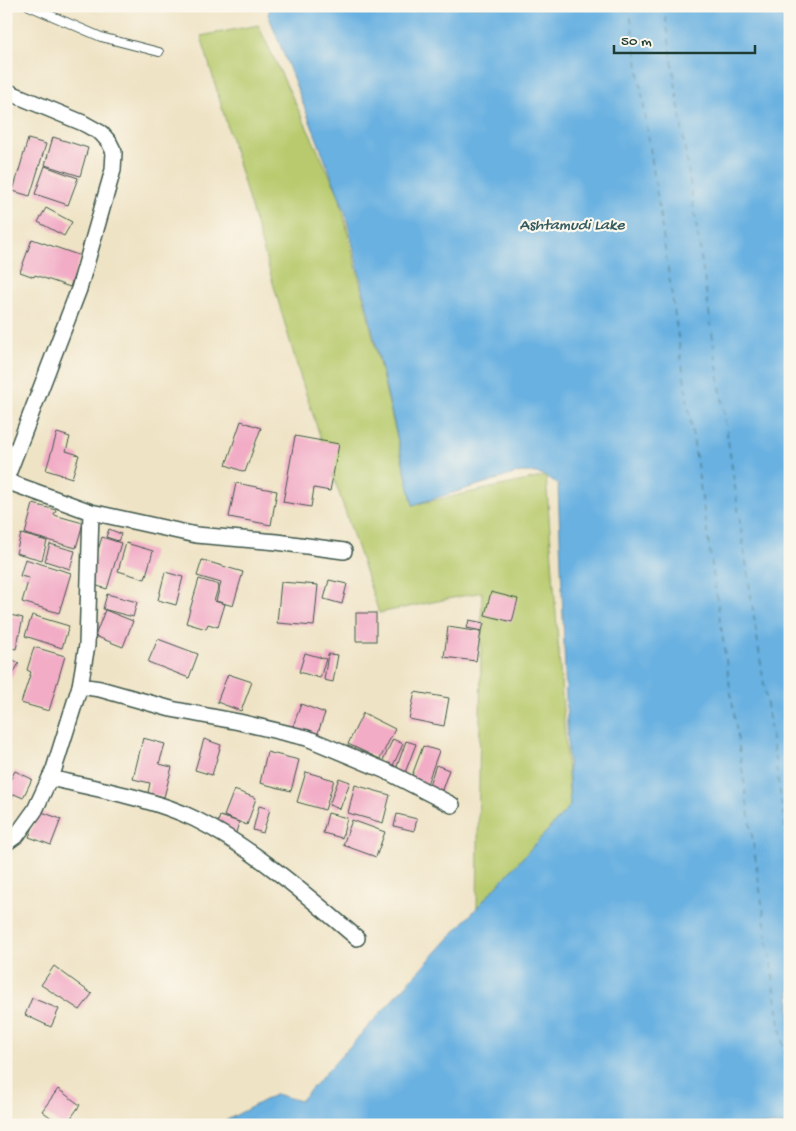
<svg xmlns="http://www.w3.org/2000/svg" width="796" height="1131" viewBox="0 0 796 1131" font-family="'Gochi Hand',sans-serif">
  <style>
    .green { fill: #b8ca6d; stroke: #6c8450 }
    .water { fill: #69b1e1; stroke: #44778a }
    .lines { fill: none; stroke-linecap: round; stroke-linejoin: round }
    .ferry { stroke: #325a5f; stroke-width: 1; stroke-dasharray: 6 5; stroke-linecap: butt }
    .building { fill: #f2acc6 }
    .service-casing { stroke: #3e564a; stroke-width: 10 }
    .minor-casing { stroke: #3e564a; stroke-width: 18 }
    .service { stroke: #fff; stroke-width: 8 }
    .minor { stroke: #fff; stroke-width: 15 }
    .labels { text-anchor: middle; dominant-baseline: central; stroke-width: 4.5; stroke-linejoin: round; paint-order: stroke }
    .water-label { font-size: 16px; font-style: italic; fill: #325a5f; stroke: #fbf7ec }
  </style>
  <rect width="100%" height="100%" fill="#fbf7ec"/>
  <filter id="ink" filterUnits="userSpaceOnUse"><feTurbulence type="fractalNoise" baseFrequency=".02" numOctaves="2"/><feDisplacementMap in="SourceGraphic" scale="10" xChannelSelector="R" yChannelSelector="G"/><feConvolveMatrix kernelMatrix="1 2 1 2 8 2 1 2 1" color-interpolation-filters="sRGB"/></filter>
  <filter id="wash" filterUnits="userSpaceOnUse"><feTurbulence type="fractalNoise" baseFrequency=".0096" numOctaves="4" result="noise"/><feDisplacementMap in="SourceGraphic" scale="20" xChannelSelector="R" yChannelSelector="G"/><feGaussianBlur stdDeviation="1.12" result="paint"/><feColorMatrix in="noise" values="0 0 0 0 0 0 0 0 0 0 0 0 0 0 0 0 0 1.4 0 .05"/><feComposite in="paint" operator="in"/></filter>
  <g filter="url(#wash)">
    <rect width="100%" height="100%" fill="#efe3c5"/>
    <!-- green -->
    <polygon class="green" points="258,25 339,195 413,505 546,476 570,806 477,908 482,592 379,613 301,379 201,36"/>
    <!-- water -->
    <path class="water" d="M271,6H790V1125H221L227,1120L276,1094L300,1101L570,806L558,484C544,474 538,472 521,472L413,505L345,211L268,14Z"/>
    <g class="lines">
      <!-- ferry -->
      <g class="ferry">
        <polyline points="629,6 784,1051 790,1065"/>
        <polyline points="664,6 790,861"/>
      </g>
    </g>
    <g id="blocks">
      <!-- building -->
      <g class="building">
        <polygon points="53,137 88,148 80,176 45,165"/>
        <polygon points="28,139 46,144 30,196 13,191"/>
        <polygon points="45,166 78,178 68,205 35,194"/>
        <polygon points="46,208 72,222 64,236 38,222"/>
        <polygon points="32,239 81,256 70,287 35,275 34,277 20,272"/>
        <polygon points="241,421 261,428 245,472 226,465"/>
        <polygon points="57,433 70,437 66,451 79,455 72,478 46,470"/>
        <polygon points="295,436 339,444 330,491 314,488 311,507 283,502"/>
        <polygon points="236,483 277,491 271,525 229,517"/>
        <polygon points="33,504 56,510 54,515 83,523 76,548 25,534"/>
        <polygon points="109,529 121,534 118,541 106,537"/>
        <polygon points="21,534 47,541 42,560 16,553"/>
        <polygon points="102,537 121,543 107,589 88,583"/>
        <polygon points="126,543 153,551 145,579 118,571"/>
        <polygon points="50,544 75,551 70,569 45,561"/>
        <polygon points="25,559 71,573 59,613 22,602 29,578 20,576"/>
        <polygon points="202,560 243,572 233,606 216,601 221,583 197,576"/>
        <polygon points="165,572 183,577 176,605 158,600"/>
        <polygon points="199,579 219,585 214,601 225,604 218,627 208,624 206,629 186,623"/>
        <polygon points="329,580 347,584 342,604 324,599"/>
        <polygon points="281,582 318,585 314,626 277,623"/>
        <polygon points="491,592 518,599 512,622 485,615"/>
        <polygon points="107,594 137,602 133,617 103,609"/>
        <polygon points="105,610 133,621 123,647 95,636"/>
        <rect x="356" y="613" width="20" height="28"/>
        <polygon points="6,614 23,618 16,649 6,647"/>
        <polygon points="32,615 69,626 62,648 25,636"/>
        <polygon points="469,620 484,623 482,631 467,628"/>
        <polygon points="448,627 481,632 476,661 444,657"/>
        <polygon points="158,639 198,654 189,678 148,662"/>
        <polygon points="34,647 65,656 49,711 21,703 31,672 27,670"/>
        <polygon points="305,653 326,659 320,678 299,672"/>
        <polygon points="328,654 338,655 333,682 324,680"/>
        <polygon points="6,656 19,663 6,687"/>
        <polygon points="228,674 252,682 241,711 217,702"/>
        <polygon points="415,692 449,698 444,726 409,719"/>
        <polygon points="301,704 325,713 315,741 291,732"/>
        <polygon points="363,713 395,729 380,759 348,744"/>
        <polygon points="143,738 165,744 159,764 172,767 164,797 148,793 150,783 133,779"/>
        <polygon points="204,739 221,745 212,775 195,770"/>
        <polygon points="393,739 403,744 389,774 379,769"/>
        <polygon points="406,741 416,744 403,778 394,775"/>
        <polygon points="423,746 439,751 427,784 411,778"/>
        <polygon points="267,752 299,760 291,791 260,783"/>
        <polygon points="436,765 449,770 438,801 425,796"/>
        <polygon points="15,771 32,779 23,798 14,794 8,807 6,807 6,787"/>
        <polygon points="306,772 334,780 325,810 297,802"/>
        <polygon points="339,778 350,782 340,809 329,805"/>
        <polygon points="355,785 390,795 383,823 348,813"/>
        <polygon points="234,790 256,798 247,825 224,816"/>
        <polygon points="259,806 270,809 263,833 253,830"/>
        <polygon points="39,811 61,819 51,845 29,837"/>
        <polygon points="328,813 347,818 342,838 323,833"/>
        <polygon points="397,814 417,819 414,831 394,826"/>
        <polygon points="220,816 239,822 234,840 214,833"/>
        <polygon points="352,820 385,832 376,857 343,845"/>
        <polygon points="54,966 92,994 80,1010 41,985"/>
        <polygon points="32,998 59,1009 51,1027 25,1015"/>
        <polygon points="58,1089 80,1105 66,1125 61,1125 42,1111"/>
      </g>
    </g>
  </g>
  <g filter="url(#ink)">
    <use href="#blocks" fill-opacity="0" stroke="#3e564a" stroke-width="1"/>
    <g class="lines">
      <!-- service casing -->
      <g class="service-casing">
        <polyline id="service" points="29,6 101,37 159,52"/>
      </g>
      <!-- minor casing -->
      <g class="minor-casing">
        <g id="minor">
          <polyline points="6,91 83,123 101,133 109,142 114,152 113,170 79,289 6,479"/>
          <polyline points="6,481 91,512 196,535 277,542 344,551"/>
          <polyline points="80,686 100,689 171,709 239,722 307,738 386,771 452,805"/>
          <path d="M50,778C97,789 152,798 195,819C255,849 306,895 357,938"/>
          <polyline points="6,843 17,835 35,810 54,769 80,686 87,645 91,512"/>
        </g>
      </g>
      <!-- service -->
      <use href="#service" class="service"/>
      <!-- minor -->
      <use href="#minor" class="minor"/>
    </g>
  </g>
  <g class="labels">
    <!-- water labels -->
    <g class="water-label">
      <text x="572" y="226">Ashtamudi Lake</text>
    </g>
  </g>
  <!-- margin -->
  <rect width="796" height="1131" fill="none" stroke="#fbf7ec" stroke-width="25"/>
  <!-- scale -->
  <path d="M614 45v8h141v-8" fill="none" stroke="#1f3d34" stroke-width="2.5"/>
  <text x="621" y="45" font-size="15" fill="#1f3d34" stroke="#fbf7ec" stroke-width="4" paint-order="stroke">50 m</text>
</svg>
